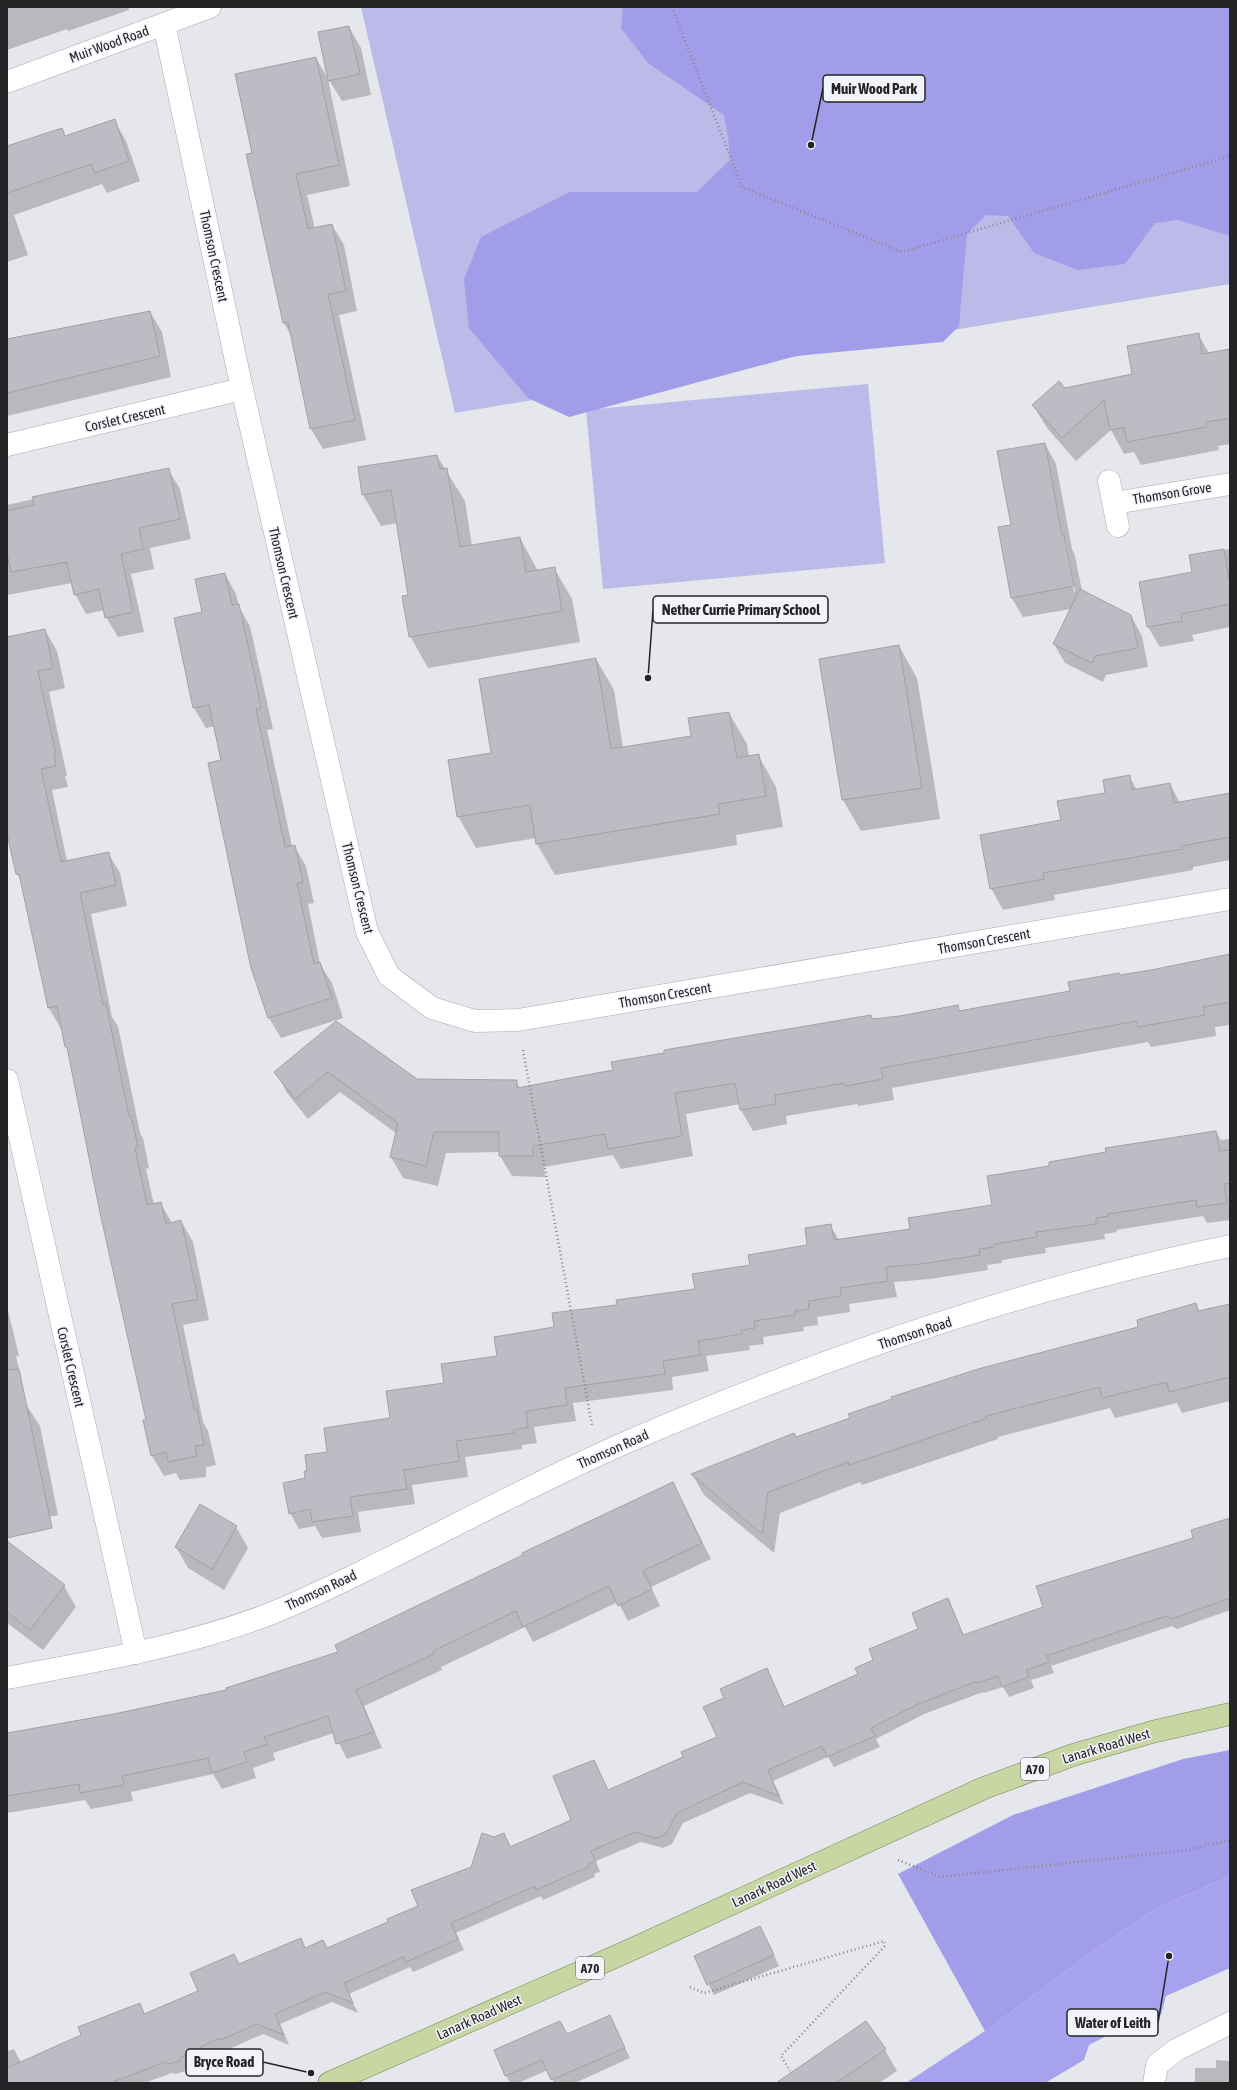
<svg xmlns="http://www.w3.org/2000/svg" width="1237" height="2090" viewBox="0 0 1237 2090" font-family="'Asap Condensed',sans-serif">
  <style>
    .green { fill: #bbbae9 }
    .forest { fill: #a29de9 }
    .water { fill: #a6a2ee }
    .shadow { fill: #0003; fill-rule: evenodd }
    .building { fill: #bcbcc4; stroke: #a1a1a9 }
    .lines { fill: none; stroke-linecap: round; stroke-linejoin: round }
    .minor-casing { stroke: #a9a9b1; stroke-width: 23 }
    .major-casing { stroke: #798551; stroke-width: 23 }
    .path { stroke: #87878c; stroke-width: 2.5; stroke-dasharray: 1 3; stroke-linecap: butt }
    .minor { stroke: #fff; stroke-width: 22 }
    .major { stroke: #cad5a4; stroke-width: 22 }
    .labels { text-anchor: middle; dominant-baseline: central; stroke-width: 3; stroke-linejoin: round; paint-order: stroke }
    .shield { fill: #f3f3fb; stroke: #626267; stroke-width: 1 }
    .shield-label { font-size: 13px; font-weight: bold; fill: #242427 }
    .street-label { font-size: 14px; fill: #242427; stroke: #f3f3fb }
    .leader { fill: none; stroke: #242427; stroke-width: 1.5 }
    .callout-dot { fill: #242427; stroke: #f3f3fb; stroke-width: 1.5 }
    .callout { fill: #f3f3fb; stroke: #242427; stroke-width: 1.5 }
    .callout-label { font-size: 15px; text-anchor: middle; font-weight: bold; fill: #242427 }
  </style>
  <rect width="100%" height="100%" fill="#e6e6ed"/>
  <!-- green -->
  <g class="green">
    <polygon points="361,7 1230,7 1230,284 455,413"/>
    <polygon points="868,384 885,563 603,589 586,410"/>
  </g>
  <!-- forest -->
  <g class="forest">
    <polygon points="623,7 1230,7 1230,236 1178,220 1155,223 1125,264 1078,270 1034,253 1008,216 986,215 967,234 959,326 943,342 796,356 569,417 528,398 469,328 464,279 481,237 570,192 697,192 730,160 728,138 724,115 648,63 621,28"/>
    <polygon points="1230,1750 1230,1876 1155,1909 1099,1947 985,2031 898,1874 1013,1815 1183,1759"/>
  </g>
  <!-- water -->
  <polygon class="water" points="1230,1876 1230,1968 1166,1996 1161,2015 1149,2021 1132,2017 1112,2033 1089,2045 1084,2060 1045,2083 906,2083 985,2031 1099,1947 1155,1909"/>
  <!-- shadow -->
  <g class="shadow">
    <polygon points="7,7 128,7 129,10 68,31 67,29 7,50"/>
    <polygon points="349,27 361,48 371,95 342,101 329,80"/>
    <polygon points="316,58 328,79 350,186 307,195 315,229 332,225 344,245 357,311 339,315 366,440 323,449 311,429 291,335 284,323 253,154"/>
    <polygon points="114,120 126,141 140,181 107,193 102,184 14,215 28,255 7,262 7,148 61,129 66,137"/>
    <polygon points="150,312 162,332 171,377 7,416 7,340"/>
    <polygon points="1198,334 1209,353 1230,350 1230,444 1218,446 1219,450 1141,465 1134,452 1124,454 1111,430 1076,461 1047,428 1033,405 1065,389 1133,375"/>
    <path d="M1045,444L1056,464L1072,549L1075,556L1082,591L1131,616L1142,636L1148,667L1106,675L1103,682L1065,663L1054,644L1071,609L1023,617L1011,597L1012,526ZM1064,538L1066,541L1075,591L1074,592Z"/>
    <polygon points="437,456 465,501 472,546 520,538 538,571 554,568 572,599 580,642 428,668 410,636 409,596 397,523 381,526 363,495"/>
    <polygon points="168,469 180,489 191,539 150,548 154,569 131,574 144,632 118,637 106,617 105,610 86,614 75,594 72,583 7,595 7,505"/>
    <polygon points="1230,549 1230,627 1192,635 1194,641 1160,647 1148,627 1193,573 1190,556"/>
    <polygon points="225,574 236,594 239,607 250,626 273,729 267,730 292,846 294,846 306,866 314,903 308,904 320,964 332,983 343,1018 281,1038 269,1018 252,967 222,760 215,726 206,728 194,708 175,618 203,612"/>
    <polygon points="45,630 57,651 65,688 49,692 67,776 65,776 68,787 52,790 67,861 108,853 120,873 127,906 91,914 112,1017 118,1026 140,1133 143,1138 149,1168 146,1169 154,1205 161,1204 172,1223 181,1221 193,1242 209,1320 183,1325 203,1422 208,1431 216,1465 206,1467 206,1477 180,1480 176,1473 164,1476 152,1456 147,1421 69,1052 63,1028 61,1029 49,1008 22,883 17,874 7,828 7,638"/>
    <polygon points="899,646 917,678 940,819 861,831 843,800 820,659"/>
    <polygon points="596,659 614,690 623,748 692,737 729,713 747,744 749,757 758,755 776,787 783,827 736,835 737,845 555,875 537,844 536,838 476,848 458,816 493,754"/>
    <polygon points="1129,776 1137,790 1170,784 1180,803 1230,794 1230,860 1193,867 1193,870 1054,895 1055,900 1003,910 991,888 1062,821 1106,794"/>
    <polygon points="1230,956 1230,1025 1215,1027 1216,1036 1151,1047 1148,1042 892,1088 894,1100 858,1106 857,1104 786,1116 787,1124 753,1131 741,1110 740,1104 686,1114 693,1156 621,1169 613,1155 544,1167 545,1177 512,1176 500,1156 500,1152 446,1153 438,1186 403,1178 391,1157 396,1133 340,1092 308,1119 287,1093 276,1072 336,1022 417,1080 516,1081 520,1088 614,1071 871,1016 873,1020 900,1017 957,1006 961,1012 1071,992 1120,976"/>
    <polygon points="1216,1132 1221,1140 1230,1139 1230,1220 1207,1223 1203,1216 1116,1230 1117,1232 1104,1234 1105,1239 1045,1248 1046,1253 1002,1260 1002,1263 987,1265 988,1270 930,1279 894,1282 897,1297 849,1304 850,1312 817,1317 818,1325 803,1327 804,1331 763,1337 764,1344 749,1346 750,1350 706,1356 709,1371 672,1377 673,1390 573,1403 576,1421 534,1427 537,1443 522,1445 522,1449 465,1457 468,1477 412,1485 415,1504 358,1512 361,1532 322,1538 315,1526 299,1529 290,1513 308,1472 328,1453 392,1419 445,1384 556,1328 618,1306 696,1290 751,1266 808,1246 830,1225 839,1240 911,1230 993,1206 1050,1167"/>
    <polygon points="1196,1304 1200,1312 1230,1305 1230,1401 1182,1413 1177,1403 1115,1418 1110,1408 998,1437 998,1439 862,1485 860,1482 780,1513 774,1553 704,1495 692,1474 796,1438 1139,1328 1171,1312 1171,1310"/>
    <polygon points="7,1306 19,1356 16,1356 27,1406 40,1426 58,1515 12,1525 7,1517"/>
    <polygon points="673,1483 711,1559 651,1587 660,1606 628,1621 618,1602 533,1642 525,1627 441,1667 442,1670 364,1706 382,1748 347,1759 334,1733 273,1753 275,1760 253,1768 256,1778 222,1789 213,1774 131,1792 133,1801 91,1809 85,1800 7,1813 7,1735 228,1691 339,1653"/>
    <polygon points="1230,1519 1230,1610 1177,1629 1172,1626 1051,1666 1054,1673 1031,1680 1034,1688 1009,1697 1003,1687 984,1693 983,1692 924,1714 876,1739 880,1747 834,1767 828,1757 773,1781 784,1805 750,1793 683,1823 672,1844 663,1848 641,1842 596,1861 600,1872 594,1874 595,1877 543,1900 541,1896 456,1933 464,1950 413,1972 410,1967 349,1994 358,2013 332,2002 280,2024 289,2045 263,2034 227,2050 226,2048 187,2067 185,2071 176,2074 172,2073 144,2083 7,2083 7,2051 14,2049 21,2063 83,2036 140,2004 145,2014 200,1991 239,1965 301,1940 306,1949 327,1949 389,1923 419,1906 472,1867 494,1838 504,1834 511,1847 572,1820 594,1761 608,1791 685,1758 718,1737 772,1680 785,1708 859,1675 874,1661 920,1629 947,1599 964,1636 1044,1608 1194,1539"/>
    <polygon points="236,1527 248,1548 224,1590 188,1568 176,1547"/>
    <polygon points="7,1558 64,1586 76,1607 43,1650 7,1623"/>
    <polygon points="766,1938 779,1966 714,1995 695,1957"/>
    <polygon points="610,2016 630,2058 575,2083 554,2083 548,2070 518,2083 510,2083 506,2076 567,2035"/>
    <polygon points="885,2050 897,2071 879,2083 794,2083"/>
    <polygon points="1216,2060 1230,2061 1230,2083 1195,2083 1195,2068 1216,2068"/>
  </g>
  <!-- building -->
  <g class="building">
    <polygon points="349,26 360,74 328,81 318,32"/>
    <polygon points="316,57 339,165 296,174 308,229 332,224 346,291 328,294 355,420 310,429 288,322 283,323 246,154 252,153 235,74"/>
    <polygon points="115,119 129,161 95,173 91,164 7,193 7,146 62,128 65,136"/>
    <polygon points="150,311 160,356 7,393 7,339"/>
    <polygon points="1199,333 1202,354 1230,349 1230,418 1206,422 1206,427 1127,442 1124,427 1110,430 1104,400 1062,438 1032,405 1059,381 1065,388 1132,374 1127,346"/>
    <polygon points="1045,443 1062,535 1064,535 1074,586 1011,598 998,527 1011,525 997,451"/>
    <polygon points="437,455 440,469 447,468 460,547 520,537 526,572 555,567 562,611 409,637 402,596 408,595 391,490 362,495 358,467"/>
    <polygon points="169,468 180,519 139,528 143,549 121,554 133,612 105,618 99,589 74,595 67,562 11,572 7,554 7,511 34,505 32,497"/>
    <polygon points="1224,549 1230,585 1230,604 1181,614 1182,621 1147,627 1139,582 1192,572 1189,555"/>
    <polygon points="225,573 232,605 239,604 254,673 261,708 256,709 285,847 295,845 303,882 297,883 314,964 320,962 332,998 268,1018 251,968 208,763 221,760 209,705 193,708 174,618 202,612 195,579"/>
    <polygon points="1080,589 1131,615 1138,648 1095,656 1092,663 1053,644"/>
    <polygon points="45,629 53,668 38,671 56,755 54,755 56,766 41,769 61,862 109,852 116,885 80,893 103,1005 106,1004 129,1116 131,1116 138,1147 135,1148 147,1205 161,1202 166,1224 181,1220 198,1299 172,1304 194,1410 197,1409 204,1445 195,1446 197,1456 168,1462 166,1452 151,1456 143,1420 146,1420 99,1208 67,1047 65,1047 57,1006 48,1008 19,874 16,874 7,834 7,637"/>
    <polygon points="899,645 922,788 842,800 819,659"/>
    <polygon points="596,658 611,749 691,736 688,718 729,712 737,758 759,754 766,796 718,804 720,814 536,844 530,805 457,817 448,760 491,753 479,679"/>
    <polygon points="1130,775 1132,790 1170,783 1174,803 1230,793 1230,837 1181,846 1182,849 1043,873 1044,879 990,889 980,835 1061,820 1057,801 1105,793 1103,780"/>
    <polygon points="1230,954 1230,1002 1203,1007 1205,1015 1138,1027 1137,1021 881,1068 883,1079 846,1086 845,1083 775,1095 776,1104 740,1110 735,1083 675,1093 682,1136 608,1149 605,1134 533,1146 533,1156 499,1156 499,1132 434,1132 426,1166 390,1157 398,1123 328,1072 295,1099 274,1072 336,1021 417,1079 517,1080 517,1088 613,1070 611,1062 664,1053 664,1050 871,1015 872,1019 900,1016 958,1005 959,1011 1070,991 1068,982 1119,973 1120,975 1151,970"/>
    <polygon points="1216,1131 1219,1151 1230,1150 1230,1183 1224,1184 1227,1203 1197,1207 1196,1200 1108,1214 1108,1216 1096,1218 1096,1224 1036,1232 1037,1237 994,1244 994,1247 979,1249 980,1255 921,1264 886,1267 888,1281 840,1288 841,1296 808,1301 809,1309 795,1311 795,1315 754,1321 755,1328 741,1330 742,1334 698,1341 700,1355 663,1361 665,1374 565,1388 567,1405 526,1411 528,1427 513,1430 514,1433 456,1441 459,1461 404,1470 407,1489 350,1497 353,1516 312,1522 310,1509 289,1514 283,1483 305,1478 304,1471 307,1471 305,1455 327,1452 324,1428 390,1418 386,1391 444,1383 441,1364 497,1356 494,1337 554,1327 552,1313 617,1305 616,1300 695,1289 692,1274 750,1265 748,1255 807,1245 805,1228 831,1224 834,1240 910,1229 908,1218 992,1205 987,1176 1049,1166 1049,1162 1106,1152 1105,1148"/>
    <polygon points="1196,1303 1198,1311 1230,1304 1230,1377 1169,1392 1167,1382 1102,1398 1100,1387 986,1416 987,1418 849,1465 848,1462 768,1492 762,1534 691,1474 794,1433 796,1437 850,1418 848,1414 892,1399 891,1397 978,1369 1138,1327 1137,1320"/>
    <polygon points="19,1369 52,1528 7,1538 7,1370"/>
    <polygon points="673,1482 702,1543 643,1571 652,1589 618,1606 609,1586 523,1627 516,1611 433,1651 434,1654 356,1690 374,1732 336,1744 328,1716 264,1737 267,1744 244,1752 247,1762 212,1773 208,1758 122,1776 124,1785 80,1793 79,1784 7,1796 7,1733 114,1714 226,1690 226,1688 338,1652 335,1645 523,1555 522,1553"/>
    <polygon points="200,1504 237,1526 212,1569 175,1547"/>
    <polygon points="1230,1518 1230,1598 1171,1619 1166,1616 1046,1656 1049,1662 1026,1670 1029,1677 1002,1687 998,1676 977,1683 977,1681 918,1704 871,1728 875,1736 827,1757 822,1746 768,1770 779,1796 743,1782 677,1813 666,1834 656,1838 635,1832 591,1851 595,1861 589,1864 590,1866 536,1890 535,1886 451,1923 458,1939 406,1962 403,1957 344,1983 353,2003 325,1992 275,2014 284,2035 257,2024 220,2040 219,2038 181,2057 179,2061 170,2064 165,2062 110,2083 7,2083 7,2068 81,2035 78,2027 140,2003 144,2014 198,1991 190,1973 234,1954 239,1964 301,1938 305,1948 323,1940 327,1948 388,1922 387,1919 418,1906 411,1890 471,1867 482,1833 494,1837 504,1833 510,1847 571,1820 553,1776 594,1760 608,1790 683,1757 681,1752 717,1737 703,1707 724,1698 720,1689 767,1668 784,1707 858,1674 855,1668 873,1660 869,1649 918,1629 912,1613 948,1598 963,1635 1043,1607 1036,1586 1193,1538 1191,1530"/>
    <polygon points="7,1541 65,1585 30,1630 7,1612"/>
    <polygon points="760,1926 774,1955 707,1985 694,1956"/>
    <polygon points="610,2015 625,2048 551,2080 542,2060 505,2076 494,2050 560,2021 567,2034"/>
    <polygon points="866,2021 886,2049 836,2083 776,2083"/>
  </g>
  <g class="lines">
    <!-- minor casing -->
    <g class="minor-casing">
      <g id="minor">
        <polyline points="164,24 242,389 367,932 389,976 432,1008 475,1021 518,1020 1230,899"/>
        <polyline points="7,82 210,7"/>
        <polyline points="7,445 242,389"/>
        <polyline points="1109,481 1118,526"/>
        <polyline points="1114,503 1230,484"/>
        <polyline points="7,1080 136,1653"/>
        <path d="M7,1678C95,1661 184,1647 267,1615C308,1599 347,1579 386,1560C466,1520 545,1478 627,1442C821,1358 1023,1288 1230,1246"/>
        <polyline points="1154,2083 1157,2065 1176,2050 1230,2023"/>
      </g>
    </g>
    <!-- major casing -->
    <g class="major-casing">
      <polyline id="major" points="329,2083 626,1952 984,1788 1073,1755 1152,1732 1230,1714"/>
    </g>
    <!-- path -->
    <g class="path">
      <polyline points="672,7 742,187 902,252 1230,156"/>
      <polyline points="523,1050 592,1425"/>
      <polyline points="898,1860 940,1877 1188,1850 1230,1840"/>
      <polyline points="690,1987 704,1993 884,1941 885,1946 781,2056 790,2071"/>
    </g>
    <!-- minor -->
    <use href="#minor" class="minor"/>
    <!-- major -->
    <use href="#major" class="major"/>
  </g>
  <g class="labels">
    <!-- shield labels -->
    <g class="shield">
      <rect x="1021" y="1758" width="28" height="22" rx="3"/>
      <rect x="576" y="1957" width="28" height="22" rx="3"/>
    </g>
    <g class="shield-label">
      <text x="1035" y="1769">A70</text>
      <text x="590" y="1968">A70</text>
    </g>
    <!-- street labels -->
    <g class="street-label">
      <text transform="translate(109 44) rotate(-20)">Muir Wood Road</text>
      <text transform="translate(214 256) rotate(78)">Thomson Crescent</text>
      <text transform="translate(125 418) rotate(-13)">Corslet Crescent</text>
      <text transform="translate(1172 493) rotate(-9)">Thomson Grove</text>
      <text transform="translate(284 573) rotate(77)">Thomson Crescent</text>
      <text transform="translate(358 888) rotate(76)">Thomson Crescent</text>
      <text transform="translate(984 941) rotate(-10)">Thomson Crescent</text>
      <text transform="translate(665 995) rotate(-10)">Thomson Crescent</text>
      <text transform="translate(915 1333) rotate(-18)">Thomson Road</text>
      <text transform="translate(71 1367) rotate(77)">Corslet Crescent</text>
      <text transform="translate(613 1449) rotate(-24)">Thomson Road</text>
      <text transform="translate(321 1590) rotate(-25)">Thomson Road</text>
      <text transform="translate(1106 1746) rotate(-17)">Lanark Road West</text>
      <text transform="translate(774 1884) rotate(-25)">Lanark Road West</text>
      <text transform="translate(479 2017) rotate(-24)">Lanark Road West</text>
    </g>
  </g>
  <!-- callouts -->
  <path class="leader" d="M811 145L823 88M648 678L653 610M1169 1956L1158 2023M311 2073L263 2062"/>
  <g class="callout-dot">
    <circle cx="811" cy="145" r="4"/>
    <circle cx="648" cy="678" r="4"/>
    <circle cx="1169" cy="1956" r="4"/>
    <circle cx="311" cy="2073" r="4"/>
  </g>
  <g class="callout">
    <rect x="823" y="75" width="102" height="27" rx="4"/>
    <rect x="653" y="596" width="175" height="27" rx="4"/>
    <rect x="1067" y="2009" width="91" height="27" rx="4"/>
    <rect x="186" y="2049" width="77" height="27" rx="4"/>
  </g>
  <g class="callout-label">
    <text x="874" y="94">Muir Wood Park</text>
    <text x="741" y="615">Nether Currie Primary School</text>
    <text x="1113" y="2028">Water of Leith</text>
    <text x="224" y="2067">Bryce Road</text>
  </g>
  <!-- border -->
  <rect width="1237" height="2090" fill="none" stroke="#242427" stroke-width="16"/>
</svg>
